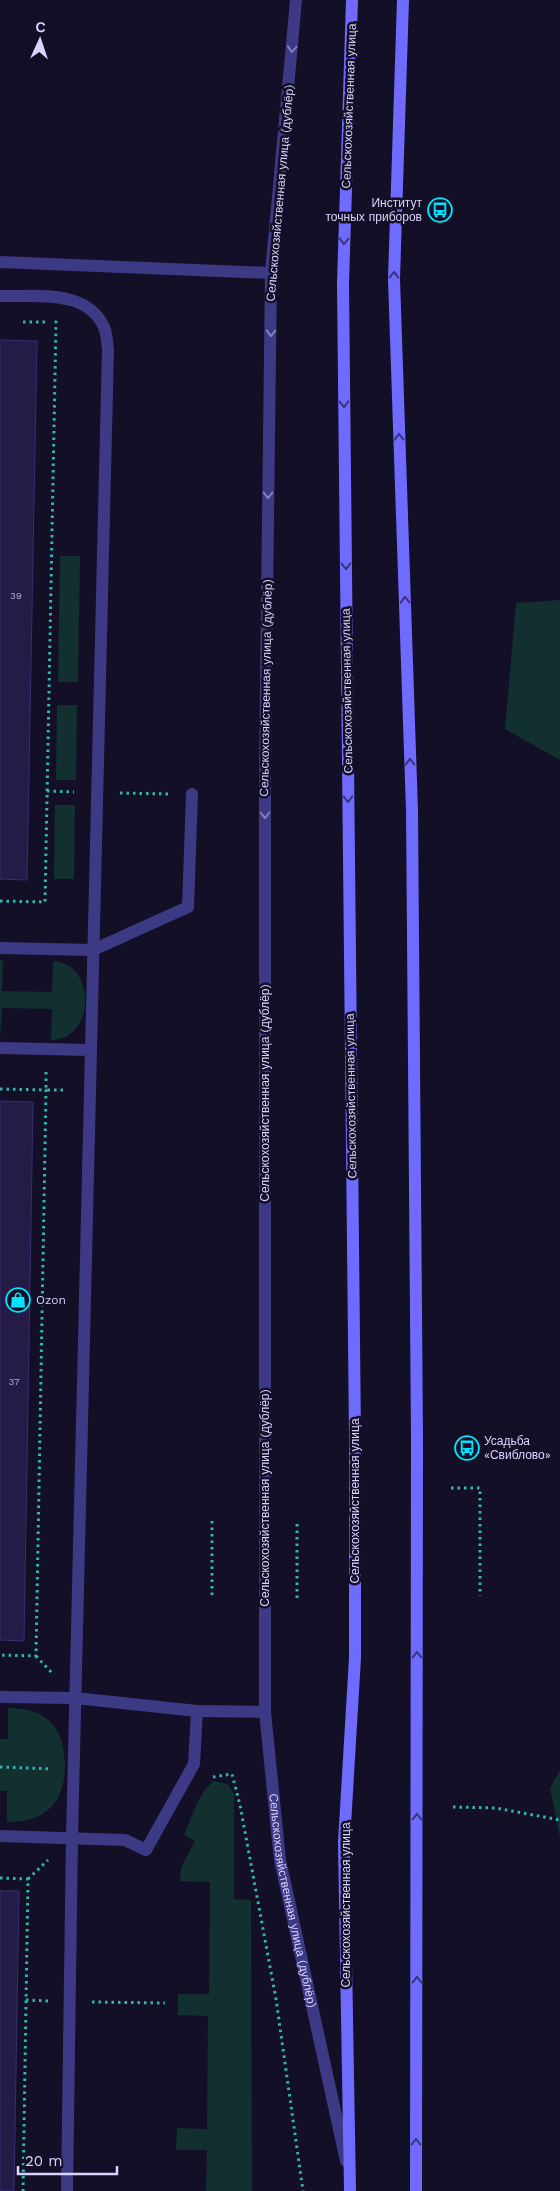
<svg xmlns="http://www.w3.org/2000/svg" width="560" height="2191" viewBox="0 0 560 2191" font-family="'Work Sans',sans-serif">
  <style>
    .green { fill: #12302f }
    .building { fill: #241b47; stroke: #3b2d73 }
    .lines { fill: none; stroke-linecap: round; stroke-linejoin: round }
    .path { stroke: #2fb8b0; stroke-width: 3; stroke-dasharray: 2.5 4; stroke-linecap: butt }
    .service { stroke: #3d3a85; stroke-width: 12 }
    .minor { stroke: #3d3a85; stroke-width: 12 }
    .secondary { stroke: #6f6bff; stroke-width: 12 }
    .oneway { stroke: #837fbc }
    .oneway2 { stroke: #38347d }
    .labels { text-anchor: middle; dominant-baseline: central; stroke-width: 5; stroke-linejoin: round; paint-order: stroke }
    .number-label { font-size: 10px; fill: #aca6d1 }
    .street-label { font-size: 12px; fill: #d9d4ff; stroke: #130f26 }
    .poi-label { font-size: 12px; fill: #d9d4ff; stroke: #130f26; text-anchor: start }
  </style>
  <rect width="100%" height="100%" fill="#130f26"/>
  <!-- green -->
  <g class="green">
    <polygon points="60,556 80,556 78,682 58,682"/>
    <polygon points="560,600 560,760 505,729 516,603"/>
    <polygon points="57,705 77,705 76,780 56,780"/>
    <polygon points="55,805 75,805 74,879 54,879"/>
    <path d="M0,960H3L2,991L52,992L53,961C97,963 96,1040 51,1040L52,1009L2,1008L0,1039Z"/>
    <path d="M8,1708C48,1708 65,1728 65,1767C64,1805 44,1822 7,1822V1791H0V1739H8Z"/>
    <polygon points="560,1770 560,1837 550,1788"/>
    <path d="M214,1781L228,1784L234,1794V1899L251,1900L252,2191H206L207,2150H176L177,2128L207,2129L208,2016L178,2015V1994H209L210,1882L180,1881L181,1868L195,1841L184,1835C192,1818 199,1791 214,1781Z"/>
  </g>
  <!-- building -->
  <g class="building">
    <polygon points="0,340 37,341 27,880 0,879"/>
    <polygon points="0,1101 33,1102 24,1641 0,1640"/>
    <polygon points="0,1891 19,1891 14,2191 0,2191"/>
  </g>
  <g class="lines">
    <!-- path -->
    <g class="path">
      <polyline points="23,322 47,322"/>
      <polyline points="47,791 74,792"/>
      <polyline points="120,793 169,794"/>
      <polyline points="0,901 45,902 56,322 53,322"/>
      <polyline points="46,1072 46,1090 67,1090"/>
      <polyline points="0,1089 46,1090 36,1656 0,1655"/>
      <polyline points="451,1488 480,1488 480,1596"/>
      <polyline points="212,1521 212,1597"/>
      <polyline points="297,1598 297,1520"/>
      <polyline points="36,1656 53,1674"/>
      <polyline points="0,1767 52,1769"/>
      <polyline points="213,1777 232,1774 240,1805 276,1999 303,2191"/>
      <polyline points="453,1807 496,1808 560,1820"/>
      <polyline points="0,1878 28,1879 23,2191"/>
      <polyline points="28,1879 48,1860"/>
      <polyline points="26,2000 48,2001"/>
      <polyline points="92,2002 165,2003"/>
    </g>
    <!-- service -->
    <g class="service">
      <path d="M0,296C34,297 90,288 105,330C107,336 107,343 108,349L91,1050"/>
      <polyline points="0,948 93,950 188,907 192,794"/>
      <polyline points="0,1048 91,1050 72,1837 67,2191"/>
      <polyline points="0,1697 75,1698 197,1711 265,1712"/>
      <polyline points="0,1836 125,1840 146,1850 194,1764 197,1711"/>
    </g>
    <!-- minor -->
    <g class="minor">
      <path id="s1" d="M296,0L271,273L265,766V1712L280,1860L346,2161"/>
      <polyline points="0,262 271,273"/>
    </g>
    <!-- secondary -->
    <g class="secondary">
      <polyline points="403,0 394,279 412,811 417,1438 416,2191"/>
      <polyline points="350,2191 344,1842 355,1658 355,1436 343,283 352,0"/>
    </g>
  </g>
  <!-- one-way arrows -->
  <defs><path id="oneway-chevron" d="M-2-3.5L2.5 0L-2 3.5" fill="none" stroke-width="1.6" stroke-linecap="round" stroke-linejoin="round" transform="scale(1.25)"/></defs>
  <g class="oneway">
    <use href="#oneway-chevron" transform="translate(292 49) rotate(95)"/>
    <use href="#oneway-chevron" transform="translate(271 333) rotate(91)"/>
    <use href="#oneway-chevron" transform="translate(268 495) rotate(91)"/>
    <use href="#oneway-chevron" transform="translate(265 815) rotate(90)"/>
  </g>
  <g class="oneway2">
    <use href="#oneway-chevron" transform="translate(344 241) rotate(92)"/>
    <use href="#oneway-chevron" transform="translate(394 275) rotate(-89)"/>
    <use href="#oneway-chevron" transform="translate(344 404) rotate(89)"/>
    <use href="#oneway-chevron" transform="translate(399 437) rotate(-92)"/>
    <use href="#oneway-chevron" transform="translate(346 566) rotate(89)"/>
    <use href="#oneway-chevron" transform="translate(405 600) rotate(-92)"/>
    <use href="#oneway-chevron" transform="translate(410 762) rotate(-92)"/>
    <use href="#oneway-chevron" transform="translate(348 799) rotate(89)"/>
    <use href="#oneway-chevron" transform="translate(417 1655) rotate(-90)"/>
    <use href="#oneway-chevron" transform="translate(417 1817) rotate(-90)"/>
    <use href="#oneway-chevron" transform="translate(417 1980) rotate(-90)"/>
    <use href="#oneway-chevron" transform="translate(416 2142) rotate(-90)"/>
  </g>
  <!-- icons -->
  <defs>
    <g id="bus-ring" transform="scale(1.25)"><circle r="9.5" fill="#130f26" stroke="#00e5ff" stroke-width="1.5"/><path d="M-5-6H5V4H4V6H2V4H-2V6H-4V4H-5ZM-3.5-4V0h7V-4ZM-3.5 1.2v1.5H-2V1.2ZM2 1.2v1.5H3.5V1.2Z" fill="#00e5ff"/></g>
    <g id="shop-ring" transform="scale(1.25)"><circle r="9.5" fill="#130f26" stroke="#00e5ff" stroke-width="1.5"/><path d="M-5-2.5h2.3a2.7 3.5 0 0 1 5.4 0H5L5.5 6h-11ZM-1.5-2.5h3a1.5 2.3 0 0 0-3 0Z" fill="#00e5ff"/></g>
  </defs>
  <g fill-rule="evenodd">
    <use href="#bus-ring" x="440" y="210"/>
    <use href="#shop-ring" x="18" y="1300"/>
    <use href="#bus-ring" x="467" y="1448"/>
  </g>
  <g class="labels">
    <!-- number labels -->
    <g class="number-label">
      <text x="16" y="595">39</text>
      <text x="14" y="1381">37</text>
    </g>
    <!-- street labels -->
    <g class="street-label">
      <text transform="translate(349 106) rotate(-88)">Сельскохозяйственная улица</text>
      <text transform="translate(280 193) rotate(-85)">Сельскохозяйственная улица (дублёр)</text>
      <text transform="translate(266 688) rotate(-89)">Сельскохозяйственная улица (дублёр)</text>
      <text transform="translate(347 691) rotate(-91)">Сельскохозяйственная улица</text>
      <text transform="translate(265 1093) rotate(-90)">Сельскохозяйственная улица (дублёр)</text>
      <text transform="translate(351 1096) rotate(-91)">Сельскохозяйственная улица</text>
      <text transform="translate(265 1498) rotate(-90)">Сельскохозяйственная улица (дублёр)</text>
      <text transform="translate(355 1501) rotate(-90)">Сельскохозяйственная улица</text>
      <text stroke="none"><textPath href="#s1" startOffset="1904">Сельскохозяйственная улица (дублёр)</textPath></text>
      <text transform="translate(346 1905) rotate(-90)">Сельскохозяйственная улица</text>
    </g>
    <!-- poi labels -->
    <g class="poi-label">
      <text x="422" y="203" text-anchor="end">Институт<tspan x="422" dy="14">точных приборов</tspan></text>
      <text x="36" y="1300">Ozon</text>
      <text x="484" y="1441">Усадьба<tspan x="484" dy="14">«Свиблово»</tspan></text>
    </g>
  </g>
  <!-- north arrow -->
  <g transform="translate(40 40) rotate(3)" stroke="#130f26" stroke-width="4" paint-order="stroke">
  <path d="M0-4L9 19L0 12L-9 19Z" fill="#d9d4ff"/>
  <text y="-8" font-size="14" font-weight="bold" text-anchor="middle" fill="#d9d4ff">С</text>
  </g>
  <!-- scale -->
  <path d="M18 2166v8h99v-8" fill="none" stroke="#d9d4ff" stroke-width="2.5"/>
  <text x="25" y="2166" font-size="15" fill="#d9d4ff" stroke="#130f26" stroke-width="4" paint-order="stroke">20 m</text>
</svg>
